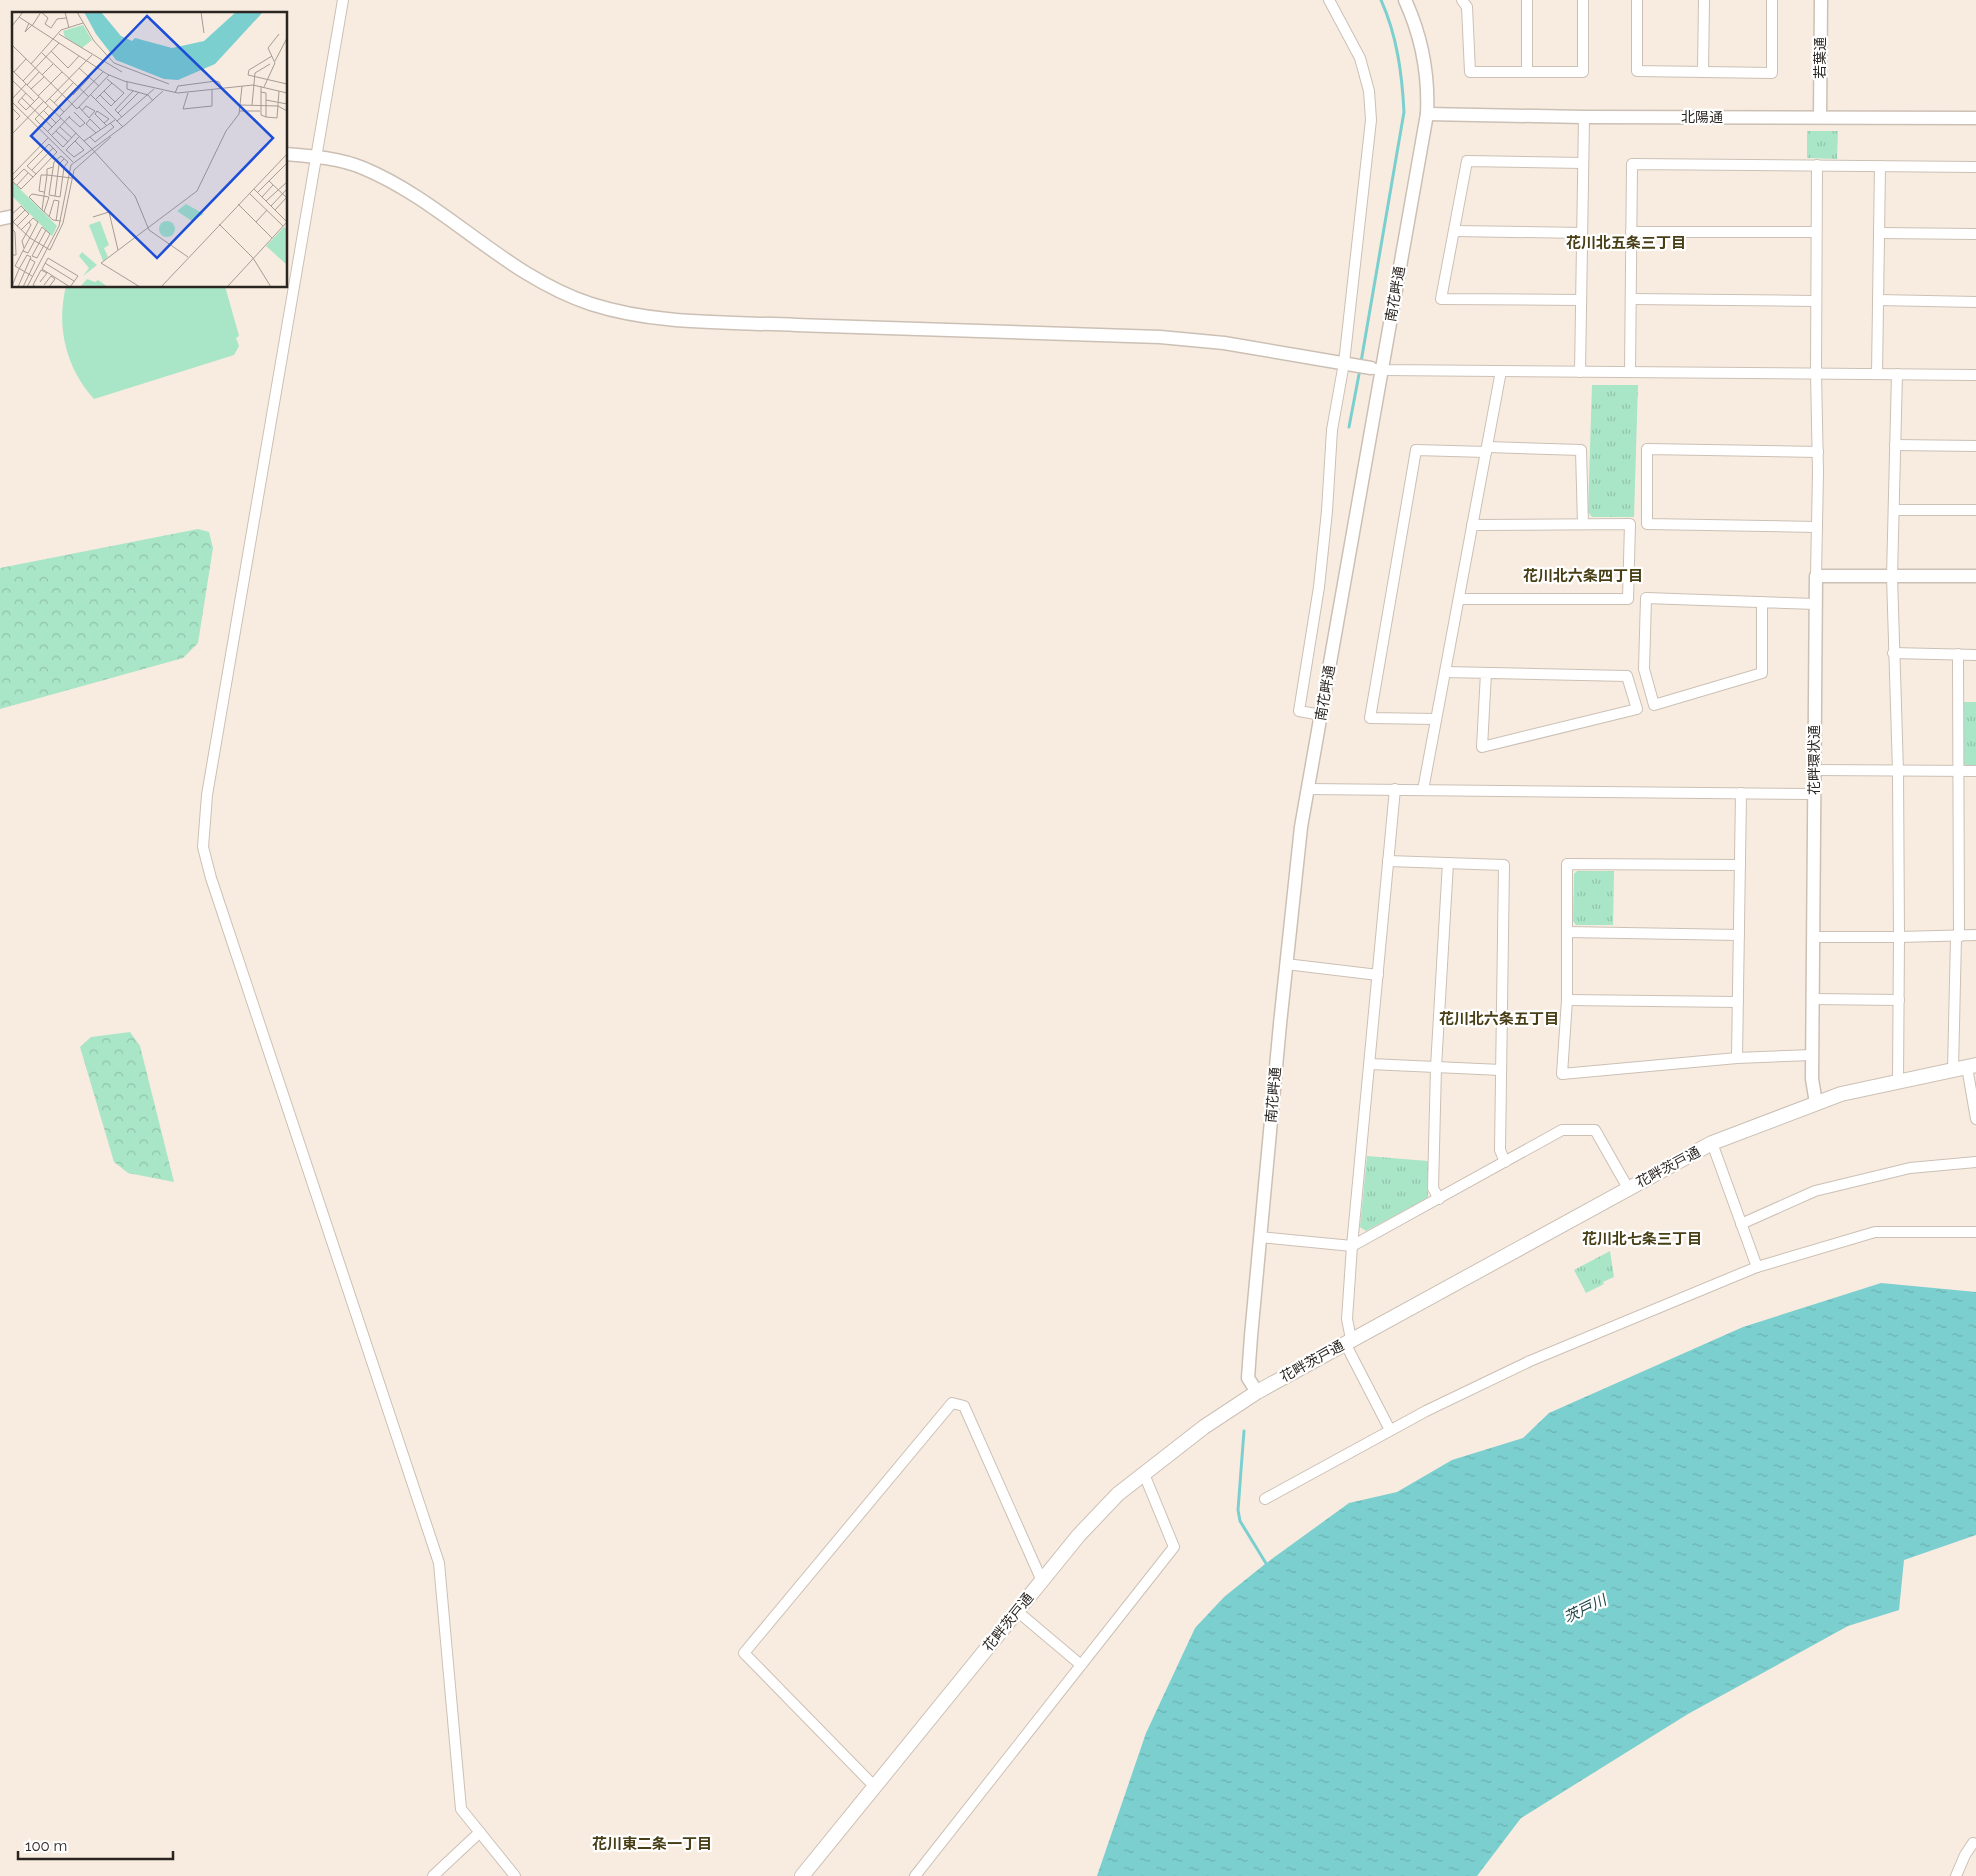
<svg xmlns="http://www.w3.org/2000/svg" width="1976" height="1876" viewBox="0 0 1976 1876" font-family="Raleway,'Noto Sans JP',sans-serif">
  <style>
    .green { fill: #a9e5c7 }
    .forest { fill: url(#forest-crowns) }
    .park { fill: url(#park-tufts) }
    .water { fill: url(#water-ripples) }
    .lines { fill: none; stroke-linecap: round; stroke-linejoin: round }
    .stream { stroke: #7ccfcf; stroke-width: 3 }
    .minor-casing { stroke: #ccc0b5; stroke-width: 12 }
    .tertiary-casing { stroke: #ccc0b5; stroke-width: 15 }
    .secondary-casing { stroke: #ccc0b5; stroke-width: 16 }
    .minor { stroke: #fff; stroke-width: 10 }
    .tertiary { stroke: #fff; stroke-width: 12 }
    .secondary { stroke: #fff; stroke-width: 14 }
    .labels { text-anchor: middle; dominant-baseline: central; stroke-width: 4.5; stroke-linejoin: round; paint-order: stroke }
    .street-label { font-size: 14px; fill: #2a2521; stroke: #fff }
    .neighbourhood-label { font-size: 15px; font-weight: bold; fill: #473e15; stroke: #fff }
    .water-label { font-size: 15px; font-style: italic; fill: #224a4a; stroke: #fff }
    .inset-road { fill: none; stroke: #a69c94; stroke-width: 1 }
    .view { fill: #1d4ed8; fill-opacity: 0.15; stroke: #1d4ed8; stroke-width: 2.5 }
    .inset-edge { fill: none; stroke: #2a2521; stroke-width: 2.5 }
  </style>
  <defs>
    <pattern id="forest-crowns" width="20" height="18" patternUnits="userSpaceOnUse" patternTransform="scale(1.25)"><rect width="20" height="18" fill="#a9e5c7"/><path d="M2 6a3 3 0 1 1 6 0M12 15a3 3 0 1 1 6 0" fill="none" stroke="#92c4ab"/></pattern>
    <pattern id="park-tufts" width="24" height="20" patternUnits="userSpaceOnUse" patternTransform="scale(1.25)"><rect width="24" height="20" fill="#a9e5c7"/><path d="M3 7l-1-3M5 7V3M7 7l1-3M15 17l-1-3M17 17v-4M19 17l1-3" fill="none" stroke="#92c4ab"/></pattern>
    <pattern id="water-ripples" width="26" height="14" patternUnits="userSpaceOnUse" patternTransform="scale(1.25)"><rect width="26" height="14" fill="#7ccfcf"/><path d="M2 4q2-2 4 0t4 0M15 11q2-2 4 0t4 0" fill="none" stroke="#6bb2b1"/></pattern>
  </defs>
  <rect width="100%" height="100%" fill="#f8ece1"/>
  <!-- green -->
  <path class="green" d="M66,286H225L239,336L236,338L239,346L234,355L94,399C66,368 56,327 66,286Z"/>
  <!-- forest -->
  <g class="forest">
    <polygon points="198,529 209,532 213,548 198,643 183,658 0,709 0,568"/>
    <polygon points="130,1032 140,1046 174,1182 128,1173 114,1162 80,1047 91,1037"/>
  </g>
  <!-- park -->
  <g class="park">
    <polygon points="1807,131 1838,131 1837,159 1807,158"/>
    <polygon points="1592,385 1638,385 1634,517 1592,517 1588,512"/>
    <polygon points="1964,702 1976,702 1976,766 1967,766 1964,764"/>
    <polygon points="1577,871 1614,871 1613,925 1576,925 1573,921 1574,874"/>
    <polygon points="1367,1156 1428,1161 1428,1198 1366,1231 1360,1227"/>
    <polygon points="1610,1251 1614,1277 1603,1282 1604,1284 1586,1293 1574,1270"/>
  </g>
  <!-- water -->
  <polygon class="water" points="1881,1283 1976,1292 1976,1535 1904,1560 1899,1610 1848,1626 1688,1714 1521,1818 1477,1876 1097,1876 1146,1733 1195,1628 1224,1597 1265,1564 1349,1503 1397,1492 1452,1460 1523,1438 1549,1413 1743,1327"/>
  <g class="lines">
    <!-- stream -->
    <g class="stream">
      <path d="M1361,362L1404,112C1402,73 1397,36 1381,0"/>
      <polyline points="1349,427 1360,369"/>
      <polyline points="1244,1431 1238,1510 1240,1521 1267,1565"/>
    </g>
    <!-- minor casing -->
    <g class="minor-casing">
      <g id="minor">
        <polyline points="343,0 207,795 203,847 211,878 439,1563 461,1809 515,1876"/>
        <polyline points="1462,0 1467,7 1470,72 1583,72 1583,0"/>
        <polyline points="1637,0 1637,71 1772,73 1772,0"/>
        <polyline points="1527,72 1527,0"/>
        <polyline points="1703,72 1704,0"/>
        <polyline points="1454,231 1582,233"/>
        <polyline points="1631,232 1816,232"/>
        <polyline points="1879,233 1976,234"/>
        <polyline points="1631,299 1816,301"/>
        <polyline points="1581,300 1441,299 1467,161 1583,163"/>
        <polyline points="1878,300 1976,302"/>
        <polyline points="1375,369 1382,370 1976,375"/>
        <polyline points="1580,372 1584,117"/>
        <polyline points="1630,372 1632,164 1976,167"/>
        <polyline points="1877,374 1880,166"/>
        <polyline points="1897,374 1892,576 1898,771 1899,937 1898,1082"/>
        <polyline points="1895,445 1976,446"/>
        <polyline points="1487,447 1581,450 1583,524"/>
        <polyline points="1894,510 1976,510"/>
        <polyline points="1817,527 1647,524 1647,449 1818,452"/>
        <polyline points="1816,576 1818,472 1816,373 1817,165"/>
        <polyline points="1459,599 1628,599 1630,524 1472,525"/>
        <polyline points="1762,602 1762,673 1654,705 1644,669 1646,598 1816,604"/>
        <polyline points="1893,653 1976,655"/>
        <polyline points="1958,654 1959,937"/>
        <polyline points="1445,672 1627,676 1637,709 1482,747 1486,673"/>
        <polyline points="1321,715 1299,711 1319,587 1327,511 1332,430 1344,363 1371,120 1369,91 1360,58 1329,0"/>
        <polyline points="1436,719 1370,718 1416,450 1486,452"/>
        <polyline points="1814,770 1976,771"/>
        <polyline points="1308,789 1814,794"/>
        <polyline points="1423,790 1501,371"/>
        <polyline points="1388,861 1504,865 1500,1150 1505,1162"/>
        <polyline points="1740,865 1567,864 1567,1000 1562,1074 1737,1058 1812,1055"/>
        <polyline points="1567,932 1739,935"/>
        <polyline points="1813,937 1899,937 1976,935"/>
        <polyline points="1286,964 1378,975"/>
        <polyline points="1813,999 1899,1000"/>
        <polyline points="1567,1000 1738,1002"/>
        <polyline points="1737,1058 1741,793"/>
        <polyline points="1370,1064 1501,1070"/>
        <polyline points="1967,1067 1976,1119"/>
        <polyline points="1953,1070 1956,937"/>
        <polyline points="1712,1143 1757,1267"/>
        <polyline points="1439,1199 1433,1188 1436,1067 1448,863"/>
        <polyline points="1741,1224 1815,1191 1910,1168 1976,1162"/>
        <polyline points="1260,1237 1352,1246 1562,1130 1595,1130 1628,1188"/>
        <polyline points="1351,1339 1347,1319 1352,1246 1395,789"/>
        <polyline points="1345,1343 1390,1430"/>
        <polyline points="1265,1499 1426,1411 1530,1361 1757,1267 1875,1232 1976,1232"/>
        <polyline points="1017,1611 1081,1665"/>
        <polyline points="874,1786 744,1653 952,1403 964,1406 1042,1581"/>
        <polyline points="433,1876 480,1832"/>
        <polyline points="915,1876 1174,1547 1144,1474"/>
        <polyline points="1956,1876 1965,1855 1973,1843"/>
      </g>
    </g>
    <!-- tertiary casing -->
    <g class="tertiary-casing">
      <g id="tertiary">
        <polyline points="1427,114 1584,117 1976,118"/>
        <polyline points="1820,117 1821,0"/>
        <path d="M286,154C311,156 339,158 363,168C445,202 505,276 591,304C656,325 728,322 796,325C917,330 1038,334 1160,337L1224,343L1371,368"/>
        <polyline points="0,219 14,216"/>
        <polyline points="1816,1103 1812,1079 1816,576 1976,576"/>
        <path d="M1257,1392L1248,1378L1251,1336L1280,1024L1301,827L1427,114C1429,73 1422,37 1405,0"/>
      </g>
    </g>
    <!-- secondary casing -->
    <g class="secondary-casing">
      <polyline id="secondary" points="802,1876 1079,1535 1118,1494 1204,1427 1257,1392 1712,1143 1841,1094 1976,1065"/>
    </g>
    <!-- minor -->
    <use href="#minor" class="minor"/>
    <!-- tertiary -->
    <use href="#tertiary" class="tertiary"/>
    <!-- secondary -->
    <use href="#secondary" class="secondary"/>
  </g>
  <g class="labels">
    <!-- street labels -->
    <g class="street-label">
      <text transform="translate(1820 58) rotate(-90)">若葉通</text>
      <text x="1702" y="117">北陽通</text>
      <text transform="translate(1395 294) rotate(-80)">南花畔通</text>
      <text transform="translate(1325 693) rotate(-80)">南花畔通</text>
      <text transform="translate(1814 760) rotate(-90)">花畔環状通</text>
      <text transform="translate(1273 1095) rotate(-85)">南花畔通</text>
      <text transform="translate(1668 1167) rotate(-28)">花畔茨戸通</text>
      <text transform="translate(1312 1361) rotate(-29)">花畔茨戸通</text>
      <text transform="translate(1008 1622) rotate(-51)">花畔茨戸通</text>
    </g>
    <!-- neighbourhood labels -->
    <g class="neighbourhood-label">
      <text x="1626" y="243">花川北五条三丁目</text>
      <text x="1583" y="576">花川北六条四丁目</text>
      <text x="1499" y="1019">花川北六条五丁目</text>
      <text x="1642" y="1239">花川北七条三丁目</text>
      <text x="652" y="1844">花川東二条一丁目</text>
    </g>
    <!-- water labels -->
    <g class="water-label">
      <text transform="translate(1585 1609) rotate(-26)">茨戸川</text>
    </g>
  </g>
  <!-- overview -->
  <g transform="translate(12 12)">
    <rect width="275" height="275" fill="#f8ece1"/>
    <path d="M147 217a8 8 0 1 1 16 0a8 8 0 1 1-16 0Z" fill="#a9e5c7"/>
    <path d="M0,169L45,214L40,224L0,184ZM174,192L192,202L180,209L165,199ZM88,209L97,233L92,236L96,245L91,249L77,213ZM70,240L85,253L71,264L77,256L67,244ZM75,267L83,270L86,268L96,275H68Z" fill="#a9e5c7"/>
    <path d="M71,13L80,28L70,36L53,25L51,19ZM272,215L275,217L274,252L254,234Z" fill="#a9e5c7"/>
    <path d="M72,0H89L109,24L120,29L123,26L160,36L192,29L224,0H251L203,52L166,68L152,67L104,48L84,22Z" fill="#7ccfcf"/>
    <path class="inset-road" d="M29,0L36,6L33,12L39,16L45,7L54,6M53,0L57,16M65,0L82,29L102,51L157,72M189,0L192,21M7,5L95,62L112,69L166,81L241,73L275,81M17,11L13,20L20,13M0,14L11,0M20,14L29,0M47,22L110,60M0,33L65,97L97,63M39,39L56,56L67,44M30,41L77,85M260,44L237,58L236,63L275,72M263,49L275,26M19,52L49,18L71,11M67,56L87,74M0,58L80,137L123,184L137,218L176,245M2,60L14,47M30,63L41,52M0,68L23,90M11,69L47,31M115,69V77L136,83L141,89M15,73L27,60M249,74V103L254,105L265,106L267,79M252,75L263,51L256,36L267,22M19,77L32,65M92,79L103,90M249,80L254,81V105M14,81L6,90L14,98L27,85M163,81L166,74L204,69L207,70L210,76M176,81L171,97L200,94V78M61,83L78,65M79,83L111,115M88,83L99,94L112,81L95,67M26,84L50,60M10,86L40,115M37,86L52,100M0,87L14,72M83,88L100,71M254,88L275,92M0,90L61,150M33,91L80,43M42,91L62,70M228,93L266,94L275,99M240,93L243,61L258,52M36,94L23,107L51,135L64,121M67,95L77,106L83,99L74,94L70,99M0,96L8,104L4,108M31,98L44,111M228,99H248M106,101L127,80M47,105L91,60M57,105L68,115L73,111L62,100M110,105L103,98L121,79M105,109L142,77M92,111L97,107L85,99L83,102L95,114M48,115L60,126M36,119L49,106M44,119L56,130M84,121L74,112L78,107L89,118M0,122L32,89M40,123L58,104M78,125L83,130L102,115L98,111M72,129L103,108M54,138L62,145L72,138L63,129M54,138L67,125M49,144L56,150L52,155L48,185L37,183L42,150ZM20,158L41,136M0,163L36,126M0,169L9,177L24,162L45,140L37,132L15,154L24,162M0,169L12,157L21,165M257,169L275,186M5,173L16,161M242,177L275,210M32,180L27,179L29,163H35V157L41,155M237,181L271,214M245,181L275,151M43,184L47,152L52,147M250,185L261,173M254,189L275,170M226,192L260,226M259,194L275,177M30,198L17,185L20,182L37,185L32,200M263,198L274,186M0,202L9,194L17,202L5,214M37,205L42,188L47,189L44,209M81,205L97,200L106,238M0,209L18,226L38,238L51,211L62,158L99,125M49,209L41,208L30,198L35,163L60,166M1,210L13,198M244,210L255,198M207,212L241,246L259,275M0,217L3,220L4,243H0M9,218L21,206L26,210L3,254L20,264M12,236L10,229L19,213L17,210M11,239L16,241L30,215L38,222L25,246L20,244L34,218M36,246L66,264L58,275L30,257ZM33,251L62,269M32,273L39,264L43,267L37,275M0,274L7,257M6,275L19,245L15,243L7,257M11,275L23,250L18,247M15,275L47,214L59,153L113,113L151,79M24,275L21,273L29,258L35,261L28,270M128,275L89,251L185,179L214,119L227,102L230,74M149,275L275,142M215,275L275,210"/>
    <path class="view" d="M135,4L261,126L145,246L19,124Z"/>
    <rect width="275" height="275" class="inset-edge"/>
  </g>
  <!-- scale -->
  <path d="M18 1851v8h155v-8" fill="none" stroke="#2a2521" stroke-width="2.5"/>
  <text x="25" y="1851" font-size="15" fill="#2a2521" stroke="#ffffff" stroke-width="4" paint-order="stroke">100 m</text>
</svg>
